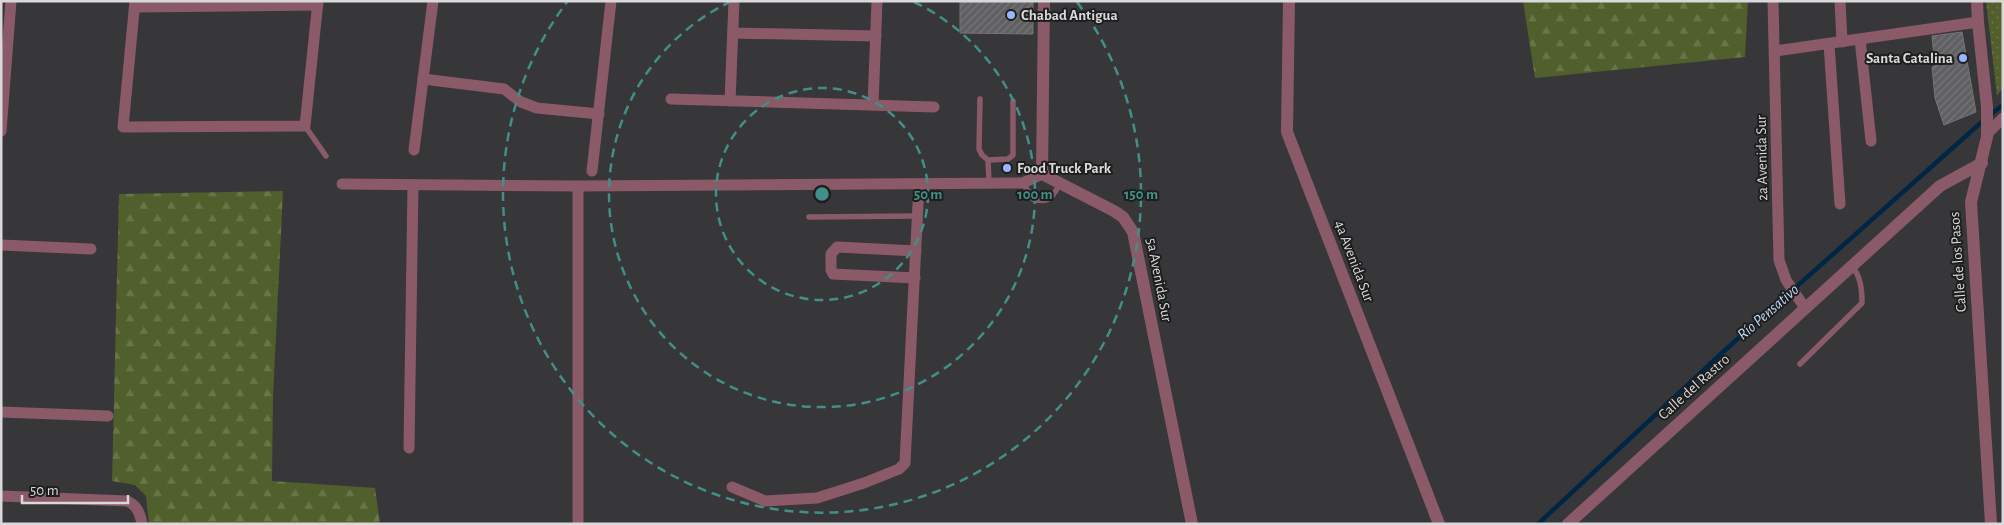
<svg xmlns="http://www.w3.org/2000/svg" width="2004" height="525" viewBox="0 0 2004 525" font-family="'Alegreya Sans',sans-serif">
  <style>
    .forest { fill: url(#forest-firs) }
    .garden { fill: url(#garden-dots) }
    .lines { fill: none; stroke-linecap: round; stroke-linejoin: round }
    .stream { stroke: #002645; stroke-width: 4.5 }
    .building { fill: url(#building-hatch); stroke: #757578 }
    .service { stroke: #8b5a68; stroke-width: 5.5 }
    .minor { stroke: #8b5a68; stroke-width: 11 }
    .tertiary { stroke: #8b5a68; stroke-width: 12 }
    .ring { fill: none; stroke: #428f89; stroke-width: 2.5; stroke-dasharray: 9 6 }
    .poi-dot { fill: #98b6fd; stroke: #1e1e1f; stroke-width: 2 }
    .labels { text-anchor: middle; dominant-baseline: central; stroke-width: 4; stroke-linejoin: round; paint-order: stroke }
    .poi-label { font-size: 15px; font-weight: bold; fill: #d9d9db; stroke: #1e1e1f; text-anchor: start }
    .street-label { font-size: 15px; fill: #d9d9db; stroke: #1e1e1f }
    .water-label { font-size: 16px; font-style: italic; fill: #bfdbf6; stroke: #1e1e1f }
    .centre { fill: #428f89; stroke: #1e1e1f; stroke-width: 2.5 }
    .ring-label { font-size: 15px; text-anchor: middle; font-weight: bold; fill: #428f89; stroke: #1e1e1f; stroke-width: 4; stroke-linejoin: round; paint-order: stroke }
  </style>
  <defs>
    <pattern id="forest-firs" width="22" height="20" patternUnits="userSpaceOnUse" patternTransform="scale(1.25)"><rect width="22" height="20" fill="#505f2b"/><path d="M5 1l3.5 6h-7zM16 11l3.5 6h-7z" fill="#697549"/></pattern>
    <pattern id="garden-dots" width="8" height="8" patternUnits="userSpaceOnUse" patternTransform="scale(1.25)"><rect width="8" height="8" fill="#505f2b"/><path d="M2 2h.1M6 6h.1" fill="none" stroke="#697549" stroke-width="1.8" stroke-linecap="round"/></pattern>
    <pattern id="building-hatch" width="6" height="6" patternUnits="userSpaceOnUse" patternTransform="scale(1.25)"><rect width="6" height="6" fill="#606063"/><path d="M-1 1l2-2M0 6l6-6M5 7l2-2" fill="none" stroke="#767679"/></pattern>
  </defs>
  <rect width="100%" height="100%" fill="#373739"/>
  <!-- forest -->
  <g class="forest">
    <polygon points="1523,1 1748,1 1745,57 1535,78"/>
    <polygon points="283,191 273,397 272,481 375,488 380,524 149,524 146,496 135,485 112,481 119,194"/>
  </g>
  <!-- garden -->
  <polygon class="garden" points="1986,1 2003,1 2003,87 1997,96"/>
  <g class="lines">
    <!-- stream -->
    <g class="stream">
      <polyline points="1990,115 2003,105"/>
      <polyline points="1538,524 1723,352 1984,120"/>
    </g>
  </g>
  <!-- building -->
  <g class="building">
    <polygon points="960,1 1033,1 1033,34 960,33"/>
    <polygon points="1962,32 1976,112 1944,125 1935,98 1932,67 1935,66 1932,36"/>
  </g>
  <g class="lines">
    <!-- service -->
    <g class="service">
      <polyline points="980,99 979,149 982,155 988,160 989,182"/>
      <polyline points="305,126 326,156"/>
      <polyline points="988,160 1008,159 1013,155 1013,101"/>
      <path d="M1023,183L1033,199C1050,204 1052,197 1060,184"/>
      <polyline points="809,217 918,216"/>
      <path d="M1800,364L1862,303C1862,290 1861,277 1852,266"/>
    </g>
    <!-- minor -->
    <g class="minor">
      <polyline points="135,1 123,127 305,126 318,1"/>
      <polyline points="1773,1 1779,260 1786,280 1805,308"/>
      <polyline points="1840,1 1842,42"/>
      <polyline points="135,7 318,5"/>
      <polyline points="733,33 876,36"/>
      <polyline points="1860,39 1871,141"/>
      <polyline points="1829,44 1840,204"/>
      <polyline points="1775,51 1978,22"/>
      <polyline points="423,79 504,89 521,102 537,108 599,114"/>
      <polyline points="671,99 934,107"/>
      <polyline points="730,101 734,1"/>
      <polyline points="873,105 877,1"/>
      <polyline points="1,131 11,1"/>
      <polyline points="1987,134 2003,118"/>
      <polyline points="414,150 433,1"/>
      <polyline points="592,171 611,1"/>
      <polyline points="342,184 578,186 1023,183 1042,174"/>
      <polyline points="1,245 91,249"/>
      <polyline points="915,278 833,274 831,270 831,254 837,247 916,251"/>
      <polyline points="1,412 108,416"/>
      <polyline points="409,448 413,186"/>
      <polyline points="732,487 765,501 817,498 864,483 899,469 905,463 919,184"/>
      <path d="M1,496L127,501C137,505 140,513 142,524"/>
      <polyline points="578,524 578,186"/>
    </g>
    <!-- tertiary -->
    <g class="tertiary">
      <polyline points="1044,1 1042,174 1114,211 1123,217 1133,232 1192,524"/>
      <polyline points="1289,1 1287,132 1439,524"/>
      <polyline points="1977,1 1978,22 1987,107 1987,137 1971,202 1991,524"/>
      <polyline points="1568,524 1940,186 1982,163"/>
    </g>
  </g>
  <!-- distance rings -->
  <g class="ring">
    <circle cx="822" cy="194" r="106"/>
    <path d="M914 2A213 213 0 1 1 730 2"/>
    <path d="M1077 2A319 319 0 1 1 567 2"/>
  </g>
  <!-- markers -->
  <g class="poi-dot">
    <circle cx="1011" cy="15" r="5"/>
    <circle cx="1963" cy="58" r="5"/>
    <circle cx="1007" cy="168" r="5"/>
  </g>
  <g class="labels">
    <!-- poi labels -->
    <g class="poi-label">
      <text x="1021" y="15">Chabad Antigua</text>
      <text x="1953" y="58" text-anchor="end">Santa Catalina</text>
      <text x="1017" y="168">Food Truck Park</text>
    </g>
    <!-- street labels -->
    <g class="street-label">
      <text transform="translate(1762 158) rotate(-91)">2a Avenida Sur</text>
      <text transform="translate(1354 261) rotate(69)">4a Avenida Sur</text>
      <text transform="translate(1958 262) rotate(-94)">Calle de los Pasos</text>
      <text transform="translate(1159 280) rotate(79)">5a Avenida Sur</text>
      <text transform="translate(1694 387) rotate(-42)">Calle del Rastro</text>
    </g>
    <!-- water labels -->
    <g class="water-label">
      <text transform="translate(1768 312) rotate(-41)">Río Pensativo</text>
    </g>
  </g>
  <circle cx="822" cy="194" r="8" class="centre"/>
  <g class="ring-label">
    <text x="928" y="199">50 m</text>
    <text x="1035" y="199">100 m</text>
    <text x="1141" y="199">150 m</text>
  </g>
  <!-- border -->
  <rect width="2004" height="525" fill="none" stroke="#d9d9db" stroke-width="5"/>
  <!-- scale -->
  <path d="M22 495v8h106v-8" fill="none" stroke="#d9d9db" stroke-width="2.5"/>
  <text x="30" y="495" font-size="15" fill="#d9d9db" stroke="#1e1e1f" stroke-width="4" paint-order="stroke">50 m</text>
</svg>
